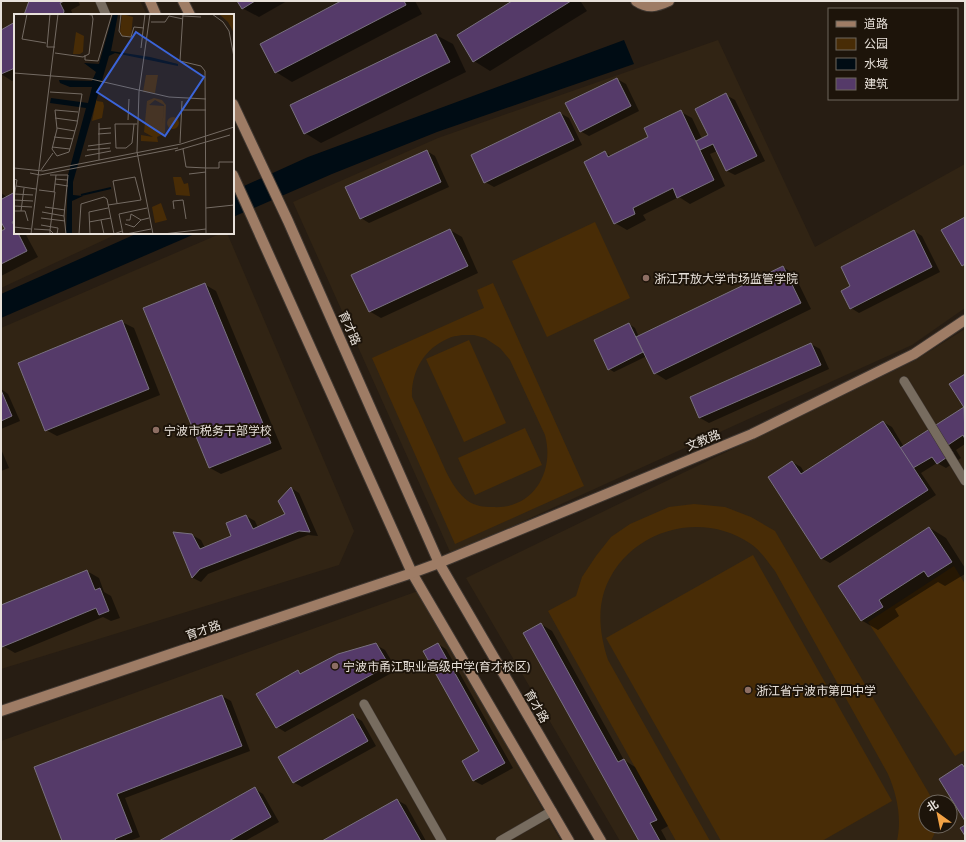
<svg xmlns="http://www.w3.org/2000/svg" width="966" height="842" viewBox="0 0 966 842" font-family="Cabin,'Noto Sans SC',sans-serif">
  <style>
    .built { fill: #312414; fill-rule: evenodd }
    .green { fill: #482c06; fill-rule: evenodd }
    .water { fill: #000c14 }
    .shadow { fill: #0007 }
    .building { fill: #553a69; stroke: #797180 }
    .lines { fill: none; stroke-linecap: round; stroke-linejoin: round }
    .lane-casing { stroke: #3f3731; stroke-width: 10 }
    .secondary-casing { stroke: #3f3731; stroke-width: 12 }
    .lane { stroke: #776c5f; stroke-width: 9 }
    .secondary { stroke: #9e7c65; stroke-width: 10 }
    .education-dot { fill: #8d6e63; stroke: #1d140a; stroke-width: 1.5 }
    .labels { text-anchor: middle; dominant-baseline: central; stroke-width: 4; stroke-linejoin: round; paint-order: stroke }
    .poi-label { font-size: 12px; fill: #e8e1da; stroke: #1d140a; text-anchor: start }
    .street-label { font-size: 12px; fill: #e8e1da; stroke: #1d140a }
    .inset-river { fill: none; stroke: #000c14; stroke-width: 2 }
    .inset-road { fill: none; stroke: #746b63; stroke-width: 1 }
    .view { fill: #3b64d8; fill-opacity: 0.15; stroke: #3b64d8; stroke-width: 2 }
    .inset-edge { fill: none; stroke: #e8e1da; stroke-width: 2 }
  </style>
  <rect width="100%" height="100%" fill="#271d13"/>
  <!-- built -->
  <g class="built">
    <polygon points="1,1 140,1 147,15 15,15 15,233 119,233 1,288"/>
    <polygon points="718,40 815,247 965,164 965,308 912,345 451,554 293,202 438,138"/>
    <polygon points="222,233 227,233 354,531 339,565 1,669 1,328"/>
    <path d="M965,329V841H620L466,578L914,361ZM926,802H950V826H926Z"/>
    <polygon points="418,591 561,841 3,841 1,835 1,741"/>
  </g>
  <!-- green -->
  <g class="green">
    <polygon points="595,222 630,298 547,337 512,261"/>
    <path d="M493,283L584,486L455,544L372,358L484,308L477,290ZM462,335H474L485,338L500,348L510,360L545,435C555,472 533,510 492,507C484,507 475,506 468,501C451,488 444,466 435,447C427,430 420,413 412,397C411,372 424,349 447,339C452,336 457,336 462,335Z"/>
    <polygon points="469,340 506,423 464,442 426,359"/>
    <polygon points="525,428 542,465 475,495 458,458"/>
    <path d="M694,504L725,507L751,517L775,531L934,802H926V826H938L931,841H897C902,818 897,795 888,774L775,571C768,562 761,551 751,544C699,508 624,532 604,592C597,614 601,639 608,660L710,841H676L548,611L576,596L582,577L596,556L611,537L630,524L669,507Z"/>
    <polygon points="753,555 892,801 822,841 721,841 606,638"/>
    <polygon points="954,566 965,584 965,750 955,756 868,622"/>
  </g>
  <!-- water -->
  <g class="water">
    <polygon points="624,40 634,64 437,132 332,174 233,217 233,191 308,157"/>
    <polygon points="138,233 197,233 1,318 1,294"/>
  </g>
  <!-- shadow -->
  <g class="shadow">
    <polygon points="30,1 78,1 80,5 71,10 73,15 25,15"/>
    <polygon points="238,1 287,1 259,17 242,8"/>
    <polygon points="344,1 415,1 422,14 292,82 276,72"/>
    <polygon points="514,1 583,1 581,2 587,11 490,71 474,61 458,36"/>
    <polygon points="15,23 15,79 12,81 1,74 1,31"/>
    <polygon points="436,35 453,44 466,72 321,143 305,133 291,105"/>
    <polygon points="617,79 626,84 639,111 589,136 580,131"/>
    <polygon points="726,95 735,100 765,161 735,175 727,171 717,151 710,154 725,186 690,204 679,197 643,215 646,220 627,230 615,223 605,153 611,156 650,138 681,112 692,118 702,139 709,135"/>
    <polygon points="560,113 569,118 582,145 494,187 485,182"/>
    <polygon points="427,151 435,156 449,187 369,223 361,218"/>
    <polygon points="1,193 7,197 15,193 15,233 25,233 38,257 1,276 1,232 6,230 1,220"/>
    <polygon points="450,230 462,237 478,273 381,318 369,311"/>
    <polygon points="914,231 922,236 940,272 859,313 851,308 852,286"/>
    <polygon points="783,267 794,274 811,309 666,380 655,373 647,356 614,372 609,369 629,324 635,328 639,337"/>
    <polygon points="204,284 216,291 282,449 221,474 210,468"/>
    <polygon points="122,322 134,328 160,395 57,436 46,430"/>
    <polygon points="811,344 820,349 829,369 709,423 700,418 691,397"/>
    <polygon points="1,389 8,394 20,421 1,429"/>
    <polygon points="965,408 965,444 956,450 961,458 946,468 937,463 921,473 936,495 830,563 821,558 792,462 801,467 804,472 883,422 892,427 904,447"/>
    <polygon points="1,449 9,468 1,471"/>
    <polygon points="291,488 299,493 318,536 308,535 208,574 201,582 193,578 175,533 192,535 201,540 205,548 232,537 246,516 255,521 258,528 286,515"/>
    <polygon points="930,528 946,538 965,568 965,574 945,586 938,582 895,609 899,616 878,630 861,620"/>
    <polygon points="87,571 99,578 104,592 111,596 120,618 111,621 103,617 15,653 3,646 1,641 1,606"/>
    <polygon points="541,624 552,631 624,760 635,767 668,826 661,830 667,841 640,841"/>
    <polygon points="438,644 446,649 513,768 482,785 474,781 481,752"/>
    <polygon points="376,645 385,650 397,670 285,732 277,727 298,671 303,674"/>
    <polygon points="222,696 231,701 250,751 125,798 140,837 129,841 63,841"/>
    <polygon points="353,716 362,721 376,746 302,787 293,782"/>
    <polygon points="255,789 263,794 279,822 245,841 161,841"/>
    <polygon points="397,800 406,805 426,841 324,841"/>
  </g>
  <!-- building -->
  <g class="building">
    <polygon points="29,1 64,1 60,3 64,11 63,15 24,15"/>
    <polygon points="237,1 255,1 242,9"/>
    <polygon points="341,1 404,1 406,5 275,73 260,44"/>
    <polygon points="512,1 571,1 473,62 457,35"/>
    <polygon points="15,22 15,68 1,74 1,30"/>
    <polygon points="436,34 450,62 304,134 290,105"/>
    <polygon points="617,78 631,106 580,132 565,103"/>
    <polygon points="726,93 757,156 726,171 713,144 700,150 696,141 708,135 695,109"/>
    <polygon points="681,110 714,180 677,198 673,188 633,208 635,214 614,224 584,162 605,151 608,157 648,137 644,128"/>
    <polygon points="560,112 574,140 484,183 471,155"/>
    <polygon points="427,150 441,182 360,219 345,187"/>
    <polygon points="15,192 15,221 12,222 15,227 15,233 18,233 27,251 1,264 1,231 5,229 1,222 1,196 2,199"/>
    <polygon points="965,217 965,264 962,266 941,230"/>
    <polygon points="450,229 468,266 369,312 351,275"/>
    <polygon points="914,230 932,267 850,309 841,291 850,286 841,267"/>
    <polygon points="783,266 801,303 654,374 636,337"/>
    <polygon points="205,283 271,443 209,468 143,308"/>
    <polygon points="122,320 149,389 45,431 18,363"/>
    <polygon points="629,323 643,352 608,370 594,340"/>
    <polygon points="811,343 821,365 699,418 690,397"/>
    <polygon points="965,374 965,409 949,384"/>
    <polygon points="1,390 12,416 1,421"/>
    <polygon points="964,407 965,439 963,435 948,445 953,453 937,464 932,457 913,468 900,448"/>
    <polygon points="883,421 928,490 821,559 768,477 792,461 801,474"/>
    <polygon points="291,487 310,532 299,531 200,569 192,578 173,532 192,534 200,549 231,536 226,523 246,515 253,529 285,514 278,501"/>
    <polygon points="929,527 952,562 928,577 924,571 879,600 883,607 861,621 838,586"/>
    <polygon points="87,570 95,590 100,588 109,611 99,615 96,608 2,647 1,643 1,605"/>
    <polygon points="541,623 618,762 624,759 657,820 650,823 660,841 639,841 523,633"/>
    <polygon points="376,643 389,665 276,728 256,694 298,670 300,674 338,654"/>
    <polygon points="438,643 505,763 473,781 462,761 479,751 423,651"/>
    <polygon points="222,695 242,746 117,794 132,832 115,839 116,841 62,841 34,767"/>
    <polygon points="353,714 368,741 293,783 278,757"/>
    <polygon points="962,764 965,768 965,821 939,779"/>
    <polygon points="255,787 271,817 229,841 159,841"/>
    <polygon points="397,799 421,841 322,841"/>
    <polygon points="965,825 965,836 960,828"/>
  </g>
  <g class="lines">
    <!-- lane casing -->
    <g class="lane-casing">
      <g id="lane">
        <polyline points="100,1 106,15"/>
        <polyline points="904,381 965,481"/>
        <polyline points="364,704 442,841"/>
        <polyline points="500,841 552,811"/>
      </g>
    </g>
    <!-- secondary casing -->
    <g class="secondary-casing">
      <g id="secondary">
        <polyline points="150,1 156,15"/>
        <polyline points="183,1 190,15"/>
        <path d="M636,1C648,9 656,7 669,1"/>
        <polyline points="233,104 288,221 439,563 601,841"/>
        <polyline points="233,175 412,573 569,841"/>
        <polyline points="1,711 412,573 439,563 752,434 914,354 965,320"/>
      </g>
    </g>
    <!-- lane -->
    <use href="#lane" class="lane"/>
    <!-- secondary -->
    <use href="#secondary" class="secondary"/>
  </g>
  <!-- markers -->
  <g class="education-dot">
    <circle cx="646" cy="278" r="4"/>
    <circle cx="156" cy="430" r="4"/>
    <circle cx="335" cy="666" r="4"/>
    <circle cx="748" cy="690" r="4"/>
  </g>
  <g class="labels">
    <!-- poi labels -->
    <g class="poi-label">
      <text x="654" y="278">浙江开放大学市场监管学院</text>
      <text x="164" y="430">宁波市税务干部学校</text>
      <text x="343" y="666">宁波市甬江职业高级中学(育才校区)</text>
      <text x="756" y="690">浙江省宁波市第四中学</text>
    </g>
    <!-- street labels -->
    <g class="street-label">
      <text transform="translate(350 328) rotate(66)">育才路</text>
      <text transform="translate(703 440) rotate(-22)">文教路</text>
      <text transform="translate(203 630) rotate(-19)">育才路</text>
      <text transform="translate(537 706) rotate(60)">育才路</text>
    </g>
  </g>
  <!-- overview -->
  <g transform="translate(14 14)">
    <rect width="220" height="220" fill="#271d13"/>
    <path d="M108,0L119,3L117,22H108L106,18ZM205,0H220V19L214,8ZM62,18L70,22L69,38L66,40H59ZM132,61H144L141,79L129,78ZM83,82V87L89,88L90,92L88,104L78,107ZM140,84L148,86L152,91L151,119L143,123L144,128L127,127V121L139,123L130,118L133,87ZM141,86L150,91L148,116L150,92L135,91ZM153 109a6 6 0 1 1 12 0a6 6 0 1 1-12 0ZM159,163H167L170,170L174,169L176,182L162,181ZM147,189L153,206L141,209L138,193Z" fill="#482c06" fill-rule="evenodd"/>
    <path d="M99,0H104L97,37L136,43L164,50V52L101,39L95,42L59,168V181L69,182L58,187V220H52L54,161L72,94L36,89L37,84L74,89L78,73H56L46,69L45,66L78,67L82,58L70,49L85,50Z" fill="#000c14"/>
    <path class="inset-river" d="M67,181L97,174"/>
    <path class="inset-road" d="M13,0L8,25L32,29M36,0L33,33H41M107,0L105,17L108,22L117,23L120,13L130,14M136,0L125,78L123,138L139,220M169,0L166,47L187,52L191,57L192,220M198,0L209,8L215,17L220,43M169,2L187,3M137,8H151L155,2L169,5M127,34L131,0M41,39L69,43L75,40L79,5L78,1L71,0M71,41V46L84,47L98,0M0,59L77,65L155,83L192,85M36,78L68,80L63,110L55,138L43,142L38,135L43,115L41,96L64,98M168,96H192M41,104L63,107M114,106L115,85M120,110L118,129L112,134H102L101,110H123M43,114L61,117M85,115L97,114M84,120L97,119M40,123L59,125M166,129L168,87M74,132L97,129M38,133L56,135M169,135L172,153L192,154M73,136L96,134M161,137L216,121M71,142L97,137M85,146V109M0,154L29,157L167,130L220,113M192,154H205V148H220M27,156L39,139M16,159L26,161L164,134M175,160L192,158M36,161H54L50,202L52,220M0,165L3,166L0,183M41,165L53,166M41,170L54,172M2,172L22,175M25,176L41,178L36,216L40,220M40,178L42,161M1,180L19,181M0,186L19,187M94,191L127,186L121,163L99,167L103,189M0,192L18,193M31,193L51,196M192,194L220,191M160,195L159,187L169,186L172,205M0,197H11L14,207M7,197L10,174M28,198L50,202M27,204L51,207M87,206L90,220M112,206H116L117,200L127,206L135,204M75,208L97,204M111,210L120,213L127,206M27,211L44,214L43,220M0,213L17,215M20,215L36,216V220M17,220L44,0M65,220L67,190L90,183L93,185L100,220L108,217M76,220L75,198L94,194M109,220L105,200L133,194M112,220L137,215M149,220L192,215"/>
    <path class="view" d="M122,18L190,63L151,122L83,78Z"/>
    <rect width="220" height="220" class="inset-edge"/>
  </g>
  <!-- border -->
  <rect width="966" height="842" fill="none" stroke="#e8e1da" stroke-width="4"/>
  <!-- legend -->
  <rect x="828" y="8" width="130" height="92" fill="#1d140a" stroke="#6e665d"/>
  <rect x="836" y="21" width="20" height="6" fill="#9e7c65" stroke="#6e665d"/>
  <text x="864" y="28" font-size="12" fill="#e8e1da">道路</text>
  <rect x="836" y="38" width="20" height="12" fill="#482c06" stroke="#6e665d"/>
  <text x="864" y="48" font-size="12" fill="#e8e1da">公园</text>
  <rect x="836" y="58" width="20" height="12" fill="#000c14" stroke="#6e665d"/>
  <text x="864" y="68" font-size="12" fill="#e8e1da">水域</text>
  <rect x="836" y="78" width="20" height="12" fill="#553a69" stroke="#6e665d"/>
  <text x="864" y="88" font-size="12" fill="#e8e1da">建筑</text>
  <!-- north arrow -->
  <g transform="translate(938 814) rotate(327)"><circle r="19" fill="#1d140a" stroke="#6e665d"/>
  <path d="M0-3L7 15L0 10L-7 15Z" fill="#f4a345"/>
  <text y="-6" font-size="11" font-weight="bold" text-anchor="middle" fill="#e8e1da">北</text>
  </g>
</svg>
